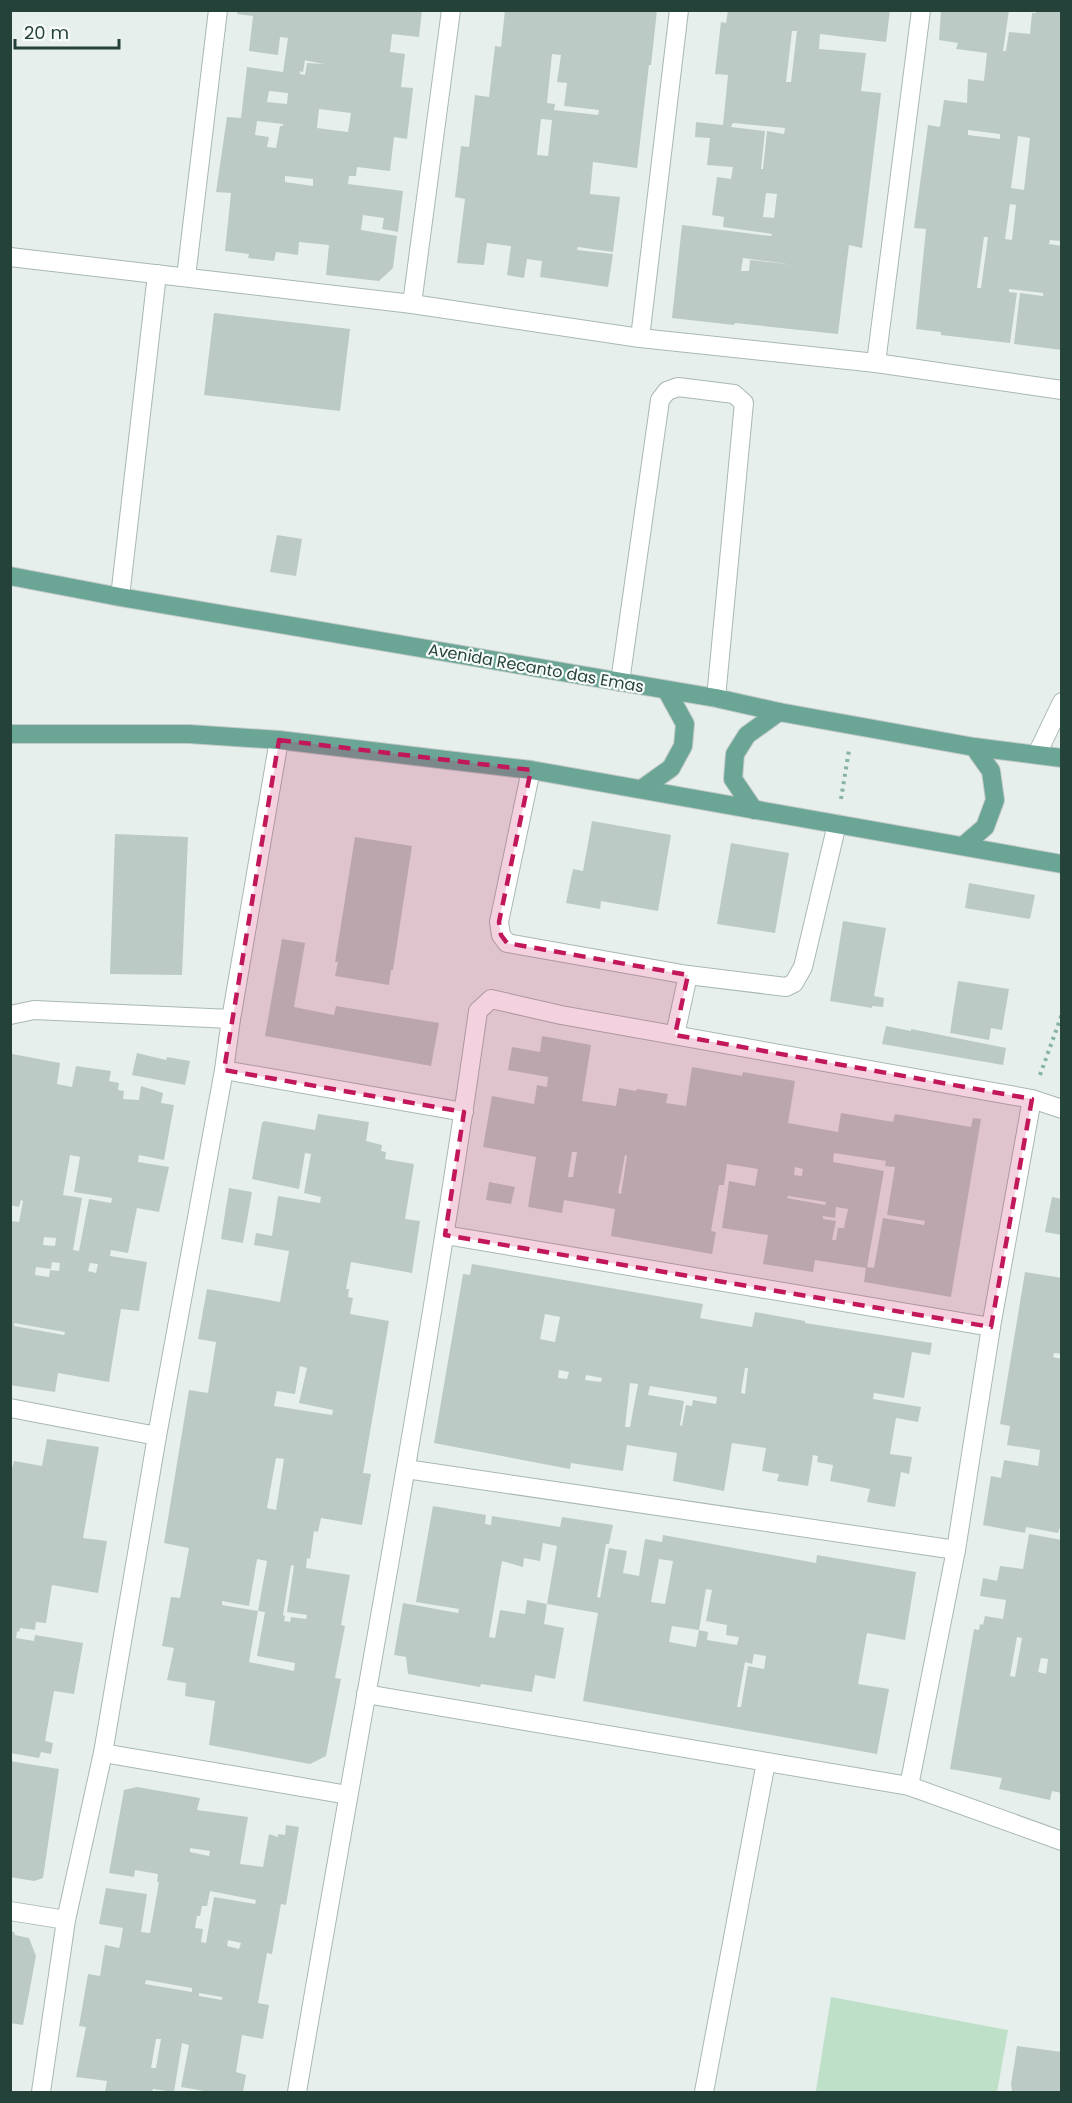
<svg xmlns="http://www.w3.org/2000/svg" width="1072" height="2103" viewBox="0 0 1072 2103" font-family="Poppins,sans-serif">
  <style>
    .garden { fill: #bfe0c8 }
    .building { fill: #bbcac4; fill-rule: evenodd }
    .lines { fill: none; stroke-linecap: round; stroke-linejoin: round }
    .minor-casing { stroke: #a8b8b2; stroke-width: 20 }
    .major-casing { stroke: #c2cac8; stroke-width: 20 }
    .path { stroke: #86b3a5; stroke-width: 4; stroke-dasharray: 3 4.5; stroke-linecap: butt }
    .minor { stroke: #fff; stroke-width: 18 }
    .major { stroke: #6aa596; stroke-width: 18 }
    .marked { fill: #c2185b; fill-opacity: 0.2; stroke: #c2185b; stroke-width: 4.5; stroke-dasharray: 12 8; stroke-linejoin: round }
    .labels { text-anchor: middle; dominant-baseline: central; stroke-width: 4.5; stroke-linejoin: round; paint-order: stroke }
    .street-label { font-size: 16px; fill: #24423a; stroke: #f7fbf9 }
  </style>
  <rect width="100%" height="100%" fill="#e6efeb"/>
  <!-- garden -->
  <polygon class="garden" points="831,1997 1008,2030 997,2092 816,2091"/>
  <!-- building -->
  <g class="building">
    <path d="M238,10H422L419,37L392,34L390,52L405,54L401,87L413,88L407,139L394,137L390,171L357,167L356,176H349L348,184L403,191L398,232L382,229L384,218L363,215L361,230L397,236L393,268L379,281L326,275L329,245L299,242L298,255L276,252L274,261L248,258L249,254L225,251L231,193L216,192L227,117L241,118L247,67L283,72L288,38L280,37L278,55L249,51L253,16L237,14ZM305,60L308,61L325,64L307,63L305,75L300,74V71L303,72ZM269,91L288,93L287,104L267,102ZM319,109L351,113L348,132L317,128ZM257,121L283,124V126H280L276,148L267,147L269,137L255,135ZM285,176L313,179V186L285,182Z"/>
    <path d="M505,10H657L651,65H649L637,168L593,162L590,194L620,197L613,252L578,247L577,250L613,254L608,287L540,277L542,261L527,259L524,278L507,275L511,246L487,243L484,265L457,263L465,199L455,197L461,146L469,147L475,95L489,97L495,46L501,47ZM552,54L561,55L557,82L567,83L564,106L599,110L598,115L554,110L555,104L547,103ZM541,119L552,120L548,156L537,155Z"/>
    <path d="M728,10H890L886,42L820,34L819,49L866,53L861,91L881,93L862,248L849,245L838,334L735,323L734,325L672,318L682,225L771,236L772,234L723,227L724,217L712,215L717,177L731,179L733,167L707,165L710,138L695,137L696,122L723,125L728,75L715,74L721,22L726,23ZM792,31H797L791,82H786ZM733,123L785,128L784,134L767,131L763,169H761L765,131L731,127ZM766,193L777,194L774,218L763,217ZM743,258L794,265L750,260L749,271H741Z"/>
    <path d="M941,10H1009L1003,51H1006L1009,32L1030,34L1032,13H1036V10H1062V236L1061,241L1050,240L1049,244L1062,246V350L1014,344L1020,293L1043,296V293L1009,289V292L1017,293L1010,343L941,335V332L916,329L926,229L914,228L928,125L940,127L944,100L967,103L968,79L984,81L987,53L956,49L958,43L939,40ZM968,130L1000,134V139L968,135ZM1018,136L1030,138L1024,190L1011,188ZM1010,204L1016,205L1012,240L1005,239ZM984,237H988L981,288H977Z"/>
    <polygon points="214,313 350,329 340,411 204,395"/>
    <polygon points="277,535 302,539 296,576 270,572"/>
    <polygon points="592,821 671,835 658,911 601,901 600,909 566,903 573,869 583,871"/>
    <polygon points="115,834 188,837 182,975 110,974"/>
    <polygon points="355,837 412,846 393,970 391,970 389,985 335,976 338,962 335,962"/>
    <polygon points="731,843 789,853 775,933 717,924"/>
    <polygon points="969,883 1035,895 1030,919 965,908"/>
    <polygon points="843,921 886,928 874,996 884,998 883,1007 872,1006 872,1008 830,1001"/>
    <polygon points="282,939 305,943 294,1007 334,1015 336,1006 439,1023 431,1066 265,1036"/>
    <polygon points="958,981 1009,989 1002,1030 991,1028 989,1040 950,1033"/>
    <polygon points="886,1026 911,1031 911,1029 1006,1048 1003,1065 882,1044"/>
    <path d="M542,1036L591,1045L582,1101L616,1106L619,1088L636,1091L637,1089L668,1094L666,1103L686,1106L692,1067L742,1076L743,1072L795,1081L788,1123L838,1132L841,1113L893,1122L895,1114L971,1127L973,1118L981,1119L951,1297L864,1282L866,1268L815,1260L813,1272L763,1264L768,1235L722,1228L729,1181L755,1186L758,1169L727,1164L724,1185H719L711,1231L716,1232L712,1254L611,1236L615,1209L564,1200L562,1213L528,1207L536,1157L483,1147L492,1096L534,1104L537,1085L547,1087L548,1077L508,1070L512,1047L540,1052ZM572,1152H577L573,1177H568ZM834,1153L886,1161L885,1166L895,1167L887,1215L925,1221L924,1225L883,1218L874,1268L867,1267L884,1171L833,1162ZM625,1155L627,1156L621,1194L618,1193ZM795,1167L803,1169L802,1176L794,1175ZM788,1196L826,1202L825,1205L787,1198ZM836,1207L848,1209L844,1228H838L836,1240H832L836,1221L823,1219V1216L835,1218Z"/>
    <polygon points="137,1053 166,1060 167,1057 190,1061 185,1085 132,1075"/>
    <path d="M12,1054L60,1063L57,1084L72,1087L76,1066L111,1071L109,1081L119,1083L118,1090L124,1091L123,1099L139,1100L141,1086L163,1093L161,1103L174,1105L164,1160L139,1155L138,1162L169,1167L159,1212L137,1208L128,1253L111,1250L110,1256L147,1262L139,1311L121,1309L109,1382L58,1373L55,1392L10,1385V1221L19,1222L23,1201L21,1200L19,1207L10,1205ZM70,1155L80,1157L74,1192L112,1198L111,1203L89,1199L79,1251L73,1250L82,1198L63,1195ZM44,1237L56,1238L55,1246L43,1245ZM52,1262L60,1263L59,1271L50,1270L49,1277L35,1275L36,1267L51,1269ZM90,1263L98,1264L96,1273L88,1271ZM14,1323L65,1332L64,1335L14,1326Z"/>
    <path d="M318,1114L369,1122L366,1141L382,1145L381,1151L386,1152L385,1159L414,1164L405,1219L420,1221L412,1273L351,1262L346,1289H349L348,1297L353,1298L350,1314L389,1321L363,1473L371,1474L362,1525L321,1518L318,1532L314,1531L310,1559L307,1558L306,1568L350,1575L341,1625L345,1626L335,1678L341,1679L326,1756L310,1764L209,1745L215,1701L185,1696L186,1683L167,1680L174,1648L162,1646L171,1597L180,1598L189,1548L164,1543L189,1390L208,1393L216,1342L198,1339L207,1289L280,1302L289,1251L254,1245L256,1233L272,1236L278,1196L320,1203L321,1197L304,1193L311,1154L305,1153L299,1189L252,1179L262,1123L264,1121L315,1130ZM300,1366L307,1368L299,1403L333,1410L332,1415L274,1406L277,1391L295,1394ZM276,1458L284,1459L276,1510L267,1508ZM257,1559L267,1561L258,1611L222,1605V1601L249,1606ZM291,1565L294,1566L287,1612L307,1615L306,1619L291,1617L290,1622L284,1621L285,1616L283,1615ZM258,1611L265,1612L257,1656L295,1663L294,1671L249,1662Z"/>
    <polygon points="489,1182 515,1187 511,1204 486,1200"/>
    <polygon points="229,1188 252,1192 243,1243 221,1239"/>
    <polygon points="1052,1197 1062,1199 1062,1235 1045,1232"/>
    <path d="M472,1264L703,1304L700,1318L716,1321L752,1327L755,1312L805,1321V1323L932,1343L930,1355L912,1352L904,1398L874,1393L873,1399L921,1407L918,1422L896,1418L890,1454L912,1457L909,1474L901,1472L895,1507L867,1502L870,1489L830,1481L833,1465L817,1462L818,1456L813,1455L808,1486L777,1481L779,1474L762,1471L766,1448L732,1443L724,1491L673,1481L677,1453L627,1445L623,1471L571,1463L570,1469L434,1443L463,1274L470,1275ZM545,1314L560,1317L555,1342L540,1339ZM745,1368H748L745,1394L741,1393ZM559,1370L569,1372L567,1379L558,1378ZM586,1375L602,1378L601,1382L585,1380ZM630,1383L638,1384L630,1427H625ZM650,1386L717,1397L716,1404L693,1400L692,1406L686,1405L682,1426L680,1425L684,1401L648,1395Z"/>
    <polygon points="1025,1272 1062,1278 1062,1354 1054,1353 1053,1357 1062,1359 1062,1521 1058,1533 1026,1527 1025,1533 983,1525 991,1476 1001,1478 1004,1460 1038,1466 1040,1450 1007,1445 1010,1426 1000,1424"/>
    <polygon points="47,1439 99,1447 83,1538 107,1541 98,1593 52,1585 46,1623 36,1622 35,1630 20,1628 19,1632 17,1631 16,1638 34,1641 35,1635 83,1643 74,1694 54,1691 45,1741 53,1743 51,1754 41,1752 39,1758 10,1753 10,1477 14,1461 42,1466"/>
    <path d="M433,1506L486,1515L485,1524L491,1525L492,1516L560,1527L562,1517L613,1525L609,1544H606L597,1597L600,1598L609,1548L627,1551L623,1573L639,1576L645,1539L662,1542L663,1535L816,1563L817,1555L916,1572L905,1640L867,1633L858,1684L889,1689L877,1754L583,1701L598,1613L547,1604L544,1624L564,1628L555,1679L535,1675L532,1692L481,1684L480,1687L408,1674L406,1657L394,1655L403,1603L458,1613L459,1609L416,1602ZM543,1543L557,1546L547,1604L527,1600L525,1614L500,1610L495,1638L489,1637L502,1561L523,1567L524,1558L540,1561ZM659,1559L673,1561L665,1604L651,1602ZM706,1589L712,1590L706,1621L727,1625L726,1635L739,1637L737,1645L707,1640L708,1632L699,1630L696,1647L669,1642L672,1626L699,1630ZM754,1654L766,1656L764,1669L748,1666L741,1707H737L745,1662L752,1664Z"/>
    <path d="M1029,1534L1062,1540V1793L1052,1791L1050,1800L999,1789L1002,1778L950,1769L974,1629L979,1630L980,1624L983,1625L985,1616L1003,1619L1006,1600L980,1596L983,1578L997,1581L1000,1566L1023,1569ZM1017,1637L1022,1638L1015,1677L1010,1676ZM1041,1658L1048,1659L1046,1674L1038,1672Z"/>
    <polygon points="10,1761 59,1769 43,1878 34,1881 10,1877"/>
    <path d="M137,1787L200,1798L197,1810L248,1817L240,1864L263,1867L269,1834L278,1837V1834L285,1835L286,1825L299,1827L286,1905L281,1904L272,1954L267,1953L258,2003L269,2005L263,2039L242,2035L236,2072L246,2075L243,2092H210L181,2087L189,2045L182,2043L174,2092L153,2089L152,2092H105L107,2081L76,2077L86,2027L79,2026L88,1974L100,1976L105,1945L119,1948L120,1945L123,1928L99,1924L106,1888L147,1894L141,1932L150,1933L159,1882H157L158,1874L135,1870L134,1877L109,1873L124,1790ZM190,1848L210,1851L209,1856L190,1852ZM210,1891L256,1900L255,1904L214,1897L206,1943L201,1942L203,1929L195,1928L197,1916H200L202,1906H207ZM228,1940L241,1943L239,1949L227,1946ZM146,1980L192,1988V1992L145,1984ZM199,1993L222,1997V2000L199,1996ZM156,2039H161L156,2068H151Z"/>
    <polygon points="10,1931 14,1932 15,1935 29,1938 36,1956 23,2025 10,2023"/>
    <polygon points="1017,2046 1062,2052 1062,2092 1012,2092 1011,2084"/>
  </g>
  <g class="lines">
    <!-- minor casing -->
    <g class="minor-casing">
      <g id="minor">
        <polyline points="10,257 412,304 640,338 876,363 1062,390"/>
        <polyline points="186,277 218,10"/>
        <polyline points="412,304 451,10"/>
        <polyline points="640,338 679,10"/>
        <polyline points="876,363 921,10"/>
        <polyline points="120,597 157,274"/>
        <polyline points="620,682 660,400 667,391 678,387 734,394 744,403 743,413 716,698"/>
        <polyline points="1037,754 1062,702"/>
        <polyline points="531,770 499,922 501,935 507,943 688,975 786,987 794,983 803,967 837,824"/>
        <polyline points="10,1015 34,1010 231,1019"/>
        <polyline points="675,1035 688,975"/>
        <polyline points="224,1070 464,1112"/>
        <polyline points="445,1235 991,1327"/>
        <polyline points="10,1408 157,1436"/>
        <polyline points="406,1469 956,1550"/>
        <polyline points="366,1694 909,1786 1062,1841"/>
        <polyline points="103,1753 348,1795"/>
        <polyline points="909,1786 956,1550 991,1327 1032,1099"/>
        <polyline points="10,1911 66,1920"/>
        <polyline points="41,2092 66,1920 103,1753 157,1436 224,1070 231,1019 279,740"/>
        <path d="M297,2092C358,1732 427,1373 478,1011L491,999L561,1015L1032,1099L1062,1109"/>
        <polyline points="704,2092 766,1762"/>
      </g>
    </g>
    <!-- major casing -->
    <g class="major-casing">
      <g id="major">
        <polyline points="10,576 120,597 716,698 779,712 974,747 1062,758"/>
        <polyline points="10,734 189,734 279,740 531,770 1062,864"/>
        <polyline points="643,788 671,768 683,746 685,724 667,691"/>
        <polyline points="754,810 733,779 735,754 747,735 779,712"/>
        <polyline points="963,846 985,827 995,800 991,771 974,747"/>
      </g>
    </g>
    <!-- path -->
    <g class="path">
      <polyline points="841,799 849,750"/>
      <polyline points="1040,1075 1062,1014"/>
    </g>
    <!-- minor -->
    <use href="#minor" class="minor"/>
    <!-- major -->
    <use href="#major" class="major"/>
  </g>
  <!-- marked area -->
  <path class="marked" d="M279,740L531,770L499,922L501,935L507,943L688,975L675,1035L1032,1099L991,1327L445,1235L464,1112L224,1070Z"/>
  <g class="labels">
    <!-- street labels -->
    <g class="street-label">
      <text transform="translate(536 668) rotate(10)">Avenida Recanto das Emas</text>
    </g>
  </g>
  <!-- border -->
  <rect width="1072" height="2103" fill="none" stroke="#24423a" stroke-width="24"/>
  <!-- scale -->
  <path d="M15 39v9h104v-9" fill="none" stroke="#24423a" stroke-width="3"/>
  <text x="24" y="39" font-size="18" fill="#24423a" stroke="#f7fbf9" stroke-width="4.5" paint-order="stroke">20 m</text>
</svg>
